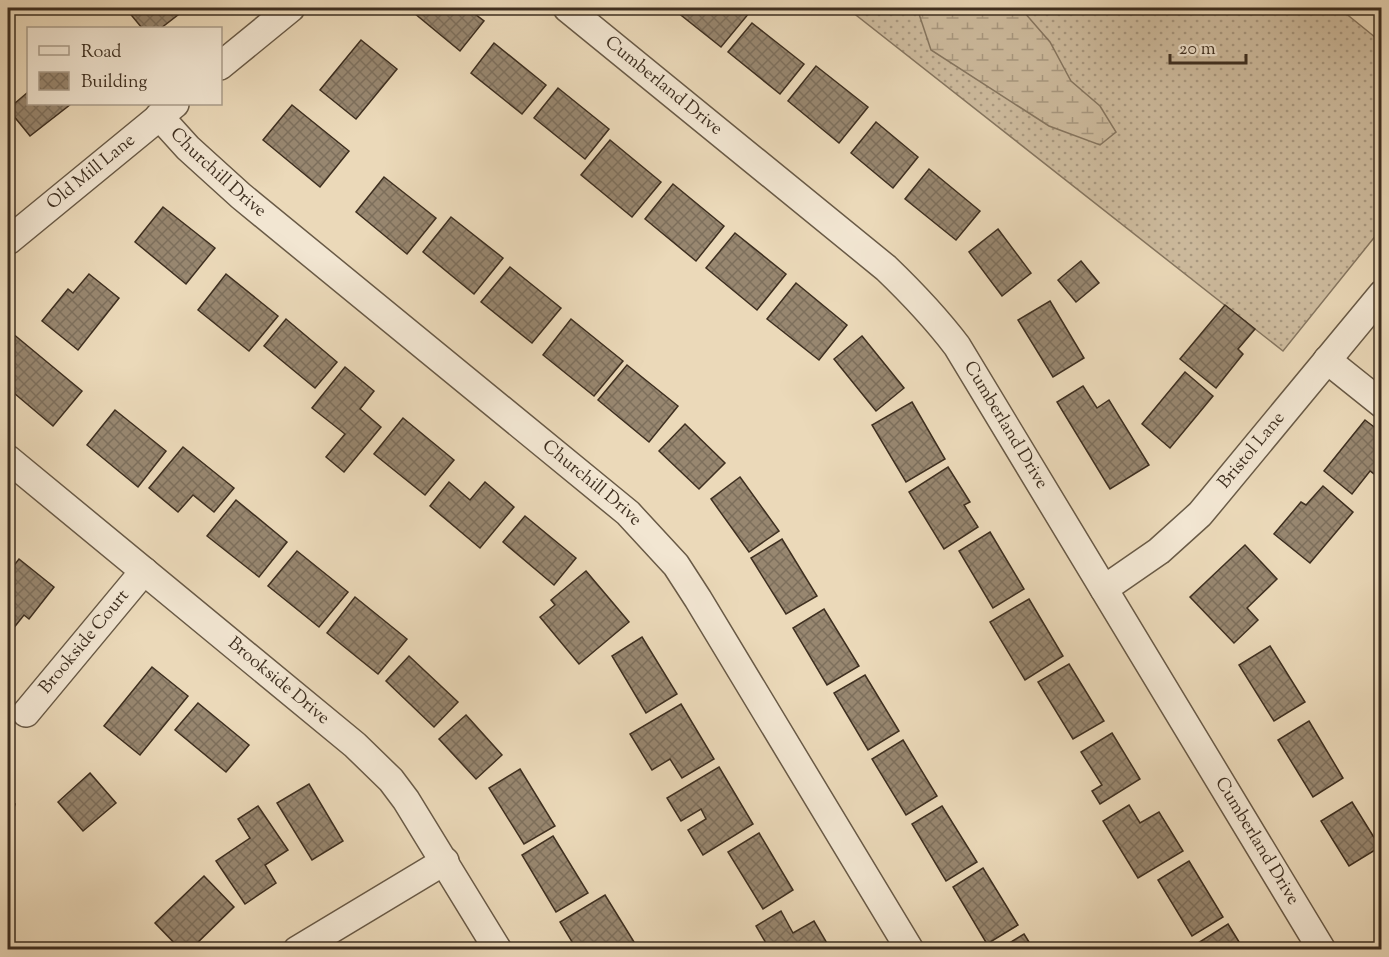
<svg xmlns="http://www.w3.org/2000/svg" width="1389" height="957" viewBox="0 0 1389 957" font-family="'Sorts Mill Goudy',serif">
  <style>
    .grass { fill: url(#grass-dots); stroke: #867660; stroke-width: 1.5 }
    .wetland { fill: url(#wetland-marsh); stroke: #867660; stroke-width: 1.5 }
    .building { fill: url(#building-cross-hatch); stroke: #3e2f20; stroke-width: 1.5 }
    .lines { fill: none; stroke-linecap: round; stroke-linejoin: round }
    .minor-casing { stroke: #695a46; stroke-width: 30 }
    .minor { stroke: #f2e6d2; stroke-width: 27 }
    .labels { text-anchor: middle; dominant-baseline: central; stroke-width: 4.5; stroke-linejoin: round; paint-order: stroke }
    .street-label { font-size: 18px; fill: #3e2f20; stroke: #f2e6d2 }
  </style>
  <defs>
    <pattern id="grass-dots" width="8" height="8" patternUnits="userSpaceOnUse" patternTransform="scale(1.5)"><rect width="8" height="8" fill="#cebc9f"/><path d="M2 2h.1M6 6h.1" fill="none" stroke="#a99981" stroke-width="1.8" stroke-linecap="round"/></pattern>
    <pattern id="wetland-marsh" width="20" height="14" patternUnits="userSpaceOnUse" patternTransform="scale(1.5)"><rect width="20" height="14" fill="#cebc9f"/><path d="M1 5h8M5 5V1M11 12h8M15 12V8" fill="none" stroke="#a99981"/></pattern>
    <pattern id="building-cross-hatch" width="8" height="8" patternUnits="userSpaceOnUse" patternTransform="scale(1.5)"><rect width="8" height="8" fill="#988770"/><path d="M0 0l8 8M0 8l8-8" fill="none" stroke="#7d6f5c"/></pattern>
  </defs>
  <rect width="100%" height="100%" fill="#ebd9b9"/>
  <filter id="stains"><feTurbulence type="fractalNoise" baseFrequency=".00333" numOctaves="4"/><feColorMatrix values="0 0 0 0 .2 0 0 0 0 .09 0 0 0 0 .02 0 0 0 .5 -.17"/></filter>
  <radialGradient id="worn" r=".72"><stop offset=".6" stop-color="#630" stop-opacity="0"/><stop offset="1" stop-color="#630" stop-opacity=".3"/></radialGradient>
  <!-- grass -->
  <polygon class="grass" points="847,8 1339,8 1381,42 1381,229 1283,351"/>
  <!-- wetland -->
  <polygon class="wetland" points="917,8 1017,8 1024,12 1050,42 1071,81 1100,106 1116,132 1100,145 1049,126 931,50"/>
  <!-- building -->
  <g class="building">
    <polygon points="130,8 187,8 161,28 142,28 127,10"/>
    <polygon points="408,8 467,8 484,21 460,51"/>
    <polygon points="672,8 744,8 750,12 721,47"/>
    <polygon points="752,23 804,64 780,94 728,52"/>
    <polygon points="361,40 397,69 356,119 320,90"/>
    <polygon points="494,43 546,85 522,114 471,73"/>
    <polygon points="816,66 868,107 839,143 788,101"/>
    <polygon points="558,88 609,129 585,159 534,118"/>
    <polygon points="28,92 28,104 71,104 30,136 8,109"/>
    <polygon points="292,105 349,151 320,187 263,140"/>
    <polygon points="876,122 918,157 893,188 851,153"/>
    <polygon points="610,140 661,182 632,217 581,175"/>
    <polygon points="929,169 980,211 956,240 905,199"/>
    <polygon points="384,177 436,218 407,254 356,212"/>
    <polygon points="673,184 724,226 696,261 645,219"/>
    <polygon points="163,207 215,248 186,284 135,242"/>
    <polygon points="451,217 503,258 474,294 423,252"/>
    <polygon points="998,229 1031,273 1002,296 969,252"/>
    <polygon points="735,233 786,274 757,310 706,268"/>
    <polygon points="1081,261 1099,283 1076,302 1058,280"/>
    <polygon points="510,267 561,308 532,343 481,302"/>
    <polygon points="89,274 119,298 78,350 42,321 68,289 73,293"/>
    <polygon points="226,274 278,316 249,351 198,310"/>
    <polygon points="796,283 847,325 819,360 767,319"/>
    <polygon points="1050,301 1084,358 1053,377 1018,320"/>
    <polygon points="1225,305 1255,329 1238,349 1243,354 1216,388 1180,359"/>
    <polygon points="286,319 337,362 315,388 264,346"/>
    <polygon points="571,319 623,361 594,396 543,355"/>
    <polygon points="12,333 82,391 53,426 8,388 8,339"/>
    <polygon points="862,336 904,388 876,411 834,359"/>
    <polygon points="627,365 678,406 649,442 598,400"/>
    <polygon points="345,367 374,391 360,409 381,427 344,472 326,457 345,434 312,408"/>
    <polygon points="1185,372 1213,396 1170,448 1142,424"/>
    <polygon points="1083,386 1097,408 1109,400 1149,465 1110,489 1057,402"/>
    <polygon points="912,402 945,459 906,482 872,425"/>
    <polygon points="115,410 166,451 138,487 87,445"/>
    <polygon points="403,418 454,460 425,495 374,454"/>
    <polygon points="1365,420 1382,433 1382,480 1370,471 1352,494 1324,471"/>
    <polygon points="685,424 725,463 699,489 659,451"/>
    <polygon points="183,447 234,488 214,512 193,495 178,512 149,488"/>
    <polygon points="948,467 970,502 964,505 978,527 944,549 909,492"/>
    <polygon points="740,477 779,531 749,552 711,499"/>
    <polygon points="449,482 470,500 485,482 514,507 480,548 430,506"/>
    <polygon points="1323,486 1353,512 1310,563 1274,534 1301,502 1306,505"/>
    <polygon points="236,500 287,542 259,577 207,536"/>
    <polygon points="525,516 576,558 554,585 503,542"/>
    <polygon points="990,532 1024,589 993,608 959,551"/>
    <polygon points="782,539 817,596 786,614 751,558"/>
    <polygon points="1245,545 1277,579 1247,608 1258,620 1234,643 1190,597"/>
    <polygon points="297,551 348,592 319,627 268,586"/>
    <polygon points="19,559 54,587 29,619 24,615 8,635 8,573"/>
    <polygon points="586,571 629,622 579,664 540,617 555,605 551,600"/>
    <polygon points="355,597 407,639 378,674 327,633"/>
    <polygon points="1029,599 1063,656 1025,680 990,622"/>
    <polygon points="824,609 859,666 827,685 793,628"/>
    <polygon points="642,637 677,694 646,713 612,656"/>
    <polygon points="1270,646 1305,702 1274,721 1239,665"/>
    <polygon points="409,656 458,702 434,727 386,681"/>
    <polygon points="1069,664 1104,721 1073,739 1038,682"/>
    <polygon points="152,667 188,696 140,755 104,726"/>
    <polygon points="865,675 899,731 868,750 834,693"/>
    <polygon points="198,703 249,745 226,772 175,730"/>
    <polygon points="681,704 714,759 682,778 670,759 652,770 630,734"/>
    <polygon points="466,715 502,755 476,779 439,739"/>
    <polygon points="1309,721 1343,778 1313,797 1278,740"/>
    <polygon points="1112,733 1140,779 1100,804 1092,791 1102,785 1081,752"/>
    <polygon points="903,740 937,796 906,815 872,759"/>
    <polygon points="719,767 753,824 703,855 688,830 706,819 701,809 681,821 667,798"/>
    <polygon points="520,769 555,826 524,844 489,788"/>
    <polygon points="90,773 116,803 83,831 58,802"/>
    <polygon points="309,784 343,841 312,860 277,803"/>
    <polygon points="8,802 15,804 8,831"/>
    <polygon points="1352,802 1380,847 1349,866 1321,821"/>
    <polygon points="1129,805 1140,823 1159,812 1183,851 1138,878 1103,821"/>
    <polygon points="258,806 288,850 265,865 276,883 245,904 216,861 250,838 238,819"/>
    <polygon points="942,806 977,862 946,881 912,824"/>
    <polygon points="759,833 793,890 763,909 728,852"/>
    <polygon points="553,836 588,893 556,912 522,855"/>
    <polygon points="1189,861 1223,917 1192,936 1158,880"/>
    <polygon points="983,868 1018,925 987,944 953,887"/>
    <polygon points="204,876 234,907 190,950 181,950 155,923"/>
    <polygon points="605,895 639,950 603,950 600,944 591,950 577,950 560,922"/>
    <polygon points="781,911 793,933 814,921 831,950 770,950 756,926"/>
    <polygon points="1228,924 1244,950 1202,950 1198,943"/>
    <polygon points="1024,934 1034,950 998,950"/>
  </g>
  <g class="lines">
    <!-- minor casing -->
    <g class="minor-casing">
      <g id="minor">
        <path id="s1" d="M567,8L886,268C912,293 935,317 957,346L1322,950"/>
        <polyline points="220,66 291,8"/>
        <path id="s2" d="M159,116L188,148L241,196L628,513L676,565L698,599L910,950"/>
        <path id="s3" d="M8,241L175,104"/>
        <polyline points="1327,360 1382,404"/>
        <path id="s4" d="M8,459L355,745L391,780L406,800L498,950"/>
        <path id="s5" d="M1104,589L1159,551L1200,514L1382,294"/>
        <path id="s6" d="M26,713L144,571"/>
        <polyline points="297,950 445,861"/>
      </g>
    </g>
    <!-- minor -->
    <use href="#minor" class="minor"/>
  </g>
  <g class="labels">
    <!-- street labels -->
    <g class="street-label">
      <text stroke="none"><textPath href="#s1" startOffset="124">Cumberland Drive</textPath></text>
      <text stroke="none"><textPath href="#s3" startOffset="108">Old Mill Lane</textPath></text>
      <text stroke="none"><textPath href="#s2" startOffset="82">Churchill Drive</textPath></text>
      <text stroke="none"><textPath href="#s1" startOffset="610">Cumberland Drive</textPath></text>
      <text stroke="none"><textPath href="#s5" startOffset="204">Bristol Lane</textPath></text>
      <text stroke="none"><textPath href="#s2" startOffset="568">Churchill Drive</textPath></text>
      <text stroke="none"><textPath href="#s6" startOffset="92">Brookside Court</textPath></text>
      <text stroke="none"><textPath href="#s4" startOffset="350">Brookside Drive</textPath></text>
      <text stroke="none"><textPath href="#s1" startOffset="1096">Cumberland Drive</textPath></text>
    </g>
  </g>
  <!-- margin -->
  <rect width="1389" height="957" fill="none" stroke="#ebd9b9" stroke-width="30"/>
  <rect x="9" y="9" width="1371" height="939" fill="none" stroke="#3e2f20" stroke-width="3"/>
  <rect x="15" y="15" width="1359" height="927" fill="none" stroke="#3e2f20" stroke-width="1.5"/>
  <!-- legend -->
  <rect x="27" y="27" width="195" height="78" fill="#f2e6d2" stroke="#aa9d8b" stroke-width="1.5"/>
  <rect x="39" y="46" width="30" height="9" fill="#f2e6d2" stroke="#aa9d8b" stroke-width="1.5"/>
  <text x="81" y="57" font-size="18" fill="#3e2f20">Road</text>
  <rect x="39" y="72" width="30" height="18" fill="url(#building-cross-hatch)" stroke="#aa9d8b" stroke-width="1.5"/>
  <text x="81" y="87" font-size="18" fill="#3e2f20">Building</text>
  <!-- scale -->
  <path d="M1170 54v9h76v-9" fill="none" stroke="#3e2f20" stroke-width="3"/>
  <text x="1179" y="54" font-size="18" fill="#3e2f20" stroke="#f2e6d2" stroke-width="4.5" paint-order="stroke">20 m</text>
  <rect width="100%" height="100%" filter="url(#stains)"/>
  <rect width="100%" height="100%" fill="url(#worn)"/>
</svg>
